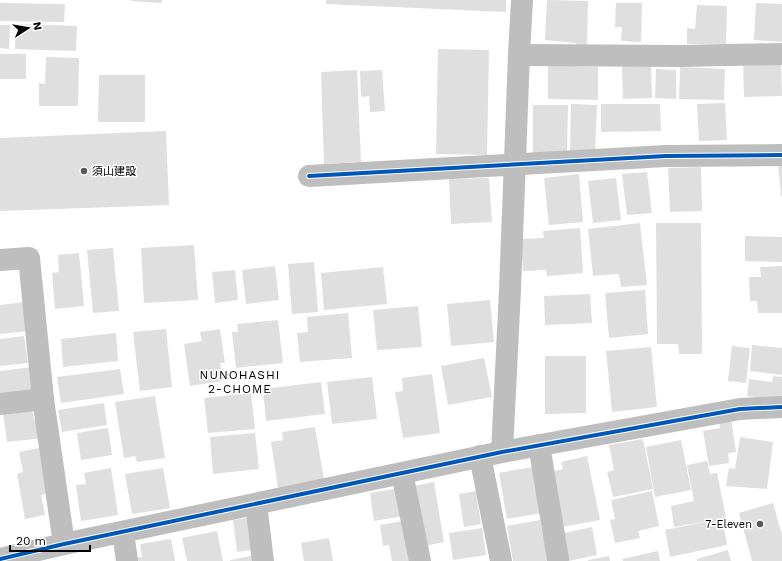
<svg xmlns="http://www.w3.org/2000/svg" width="782" height="561" viewBox="0 0 782 561" font-family="'Work Sans','Noto Sans JP',sans-serif">
  <style>
    .building { fill: #dfdfdf }
    .lines { fill: none; stroke-linecap: round; stroke-linejoin: round }
    .minor { stroke: #bebebe; stroke-width: 22 }
    .cycleway-casing { stroke: #fff; stroke-width: 6 }
    .cycleway { stroke: #0057b8; stroke-width: 4 }
    .poi-dot { fill: #595959; stroke: #fff; stroke-width: 1.5 }
    .labels { text-anchor: middle; dominant-baseline: central; stroke-width: 3; stroke-linejoin: round; paint-order: stroke }
    .poi-label { font-size: 11px; fill: #000; stroke: #fff; text-anchor: start }
    .neighbourhood-label { font-size: 12px; letter-spacing: 1px; fill: #000; stroke: #fff }
  </style>
  <rect width="100%" height="100%" fill="#fff"/>
  <!-- building -->
  <g class="building">
    <polygon points="131,0 162,0 161,3 131,1"/>
    <polygon points="326,0 506,0 506,12 326,4"/>
    <polygon points="547,0 588,1 587,48 576,48 576,43 545,40"/>
    <polygon points="0,3 65,4 64,22 0,21"/>
    <polygon points="616,3 642,3 641,42 621,41 622,27 615,27"/>
    <polygon points="756,3 782,4 782,42 754,40"/>
    <polygon points="697,5 727,6 726,44 687,44 687,28 695,29"/>
    <polygon points="16,24 77,26 76,51 15,49"/>
    <polygon points="0,25 10,25 9,49 0,48"/>
    <polygon points="438,49 489,50 487,155 436,154"/>
    <rect x="0" y="54" width="26" height="25"/>
    <polygon points="46,57 79,58 78,106 39,106 39,83 45,84"/>
    <polygon points="743,61 781,61 782,96 744,97"/>
    <polygon points="548,65 598,67 598,100 548,99"/>
    <polygon points="651,65 652,98 623,99 622,66"/>
    <polygon points="680,67 725,69 724,100 679,99"/>
    <polygon points="656,69 676,70 676,99 655,98"/>
    <polygon points="357,70 361,162 324,164 321,72"/>
    <polygon points="382,70 385,111 370,112 369,96 361,97 360,71"/>
    <polygon points="99,75 145,75 145,122 98,122"/>
    <polygon points="725,103 727,140 699,141 697,104"/>
    <polygon points="571,104 597,105 595,155 570,155"/>
    <polygon points="601,104 660,104 661,131 601,132"/>
    <polygon points="533,105 568,105 567,153 533,153"/>
    <polygon points="166,131 169,205 0,211 0,138"/>
    <polygon points="778,162 782,162 782,196 781,196"/>
    <polygon points="701,167 702,211 670,212 668,168"/>
    <polygon points="647,172 652,213 627,215 622,174"/>
    <polygon points="579,174 583,222 549,225 544,178"/>
    <polygon points="489,178 492,222 451,224 449,179"/>
    <polygon points="616,178 621,220 593,223 588,181"/>
    <polygon points="640,223 647,285 621,287 619,274 593,276 588,229"/>
    <polygon points="656,223 701,223 702,354 679,354 678,344 657,344"/>
    <polygon points="580,228 583,273 547,276 546,270 523,271 521,239 544,238 543,231"/>
    <polygon points="745,236 782,237 782,262 745,261"/>
    <polygon points="194,245 198,300 144,303 141,248"/>
    <polygon points="113,248 119,311 93,313 87,250"/>
    <polygon points="79,253 84,306 55,309 52,273 59,272 58,255"/>
    <polygon points="314,262 318,312 292,314 288,264"/>
    <polygon points="275,266 279,300 246,304 242,270"/>
    <polygon points="782,266 782,313 758,313 757,301 750,301 749,277 761,277 760,267"/>
    <polygon points="383,267 387,304 324,310 321,273"/>
    <polygon points="235,270 238,300 215,303 212,272"/>
    <polygon points="645,290 648,334 609,338 605,293"/>
    <polygon points="590,294 592,323 545,325 544,296"/>
    <polygon points="490,300 494,342 451,346 447,304"/>
    <polygon points="25,302 28,331 0,334 0,305"/>
    <polygon points="418,306 422,347 377,350 373,310"/>
    <polygon points="348,313 352,358 300,362 297,333 308,332 307,317"/>
    <polygon points="278,320 283,363 236,368 232,332 238,332 237,324"/>
    <polygon points="166,329 172,387 140,391 133,332"/>
    <polygon points="220,329 225,363 220,363 223,381 190,386 184,344 202,341 200,332"/>
    <polygon points="116,333 118,361 63,367 61,339"/>
    <polygon points="24,336 28,363 0,366 0,339"/>
    <polygon points="752,345 782,348 782,375 750,371"/>
    <polygon points="732,346 750,348 746,383 728,381"/>
    <polygon points="651,347 657,407 612,412 606,351"/>
    <polygon points="545,356 586,356 586,413 545,414"/>
    <polygon points="484,358 492,397 448,405 441,366"/>
    <polygon points="32,367 34,392 0,396 0,371"/>
    <polygon points="120,369 124,394 61,403 57,377"/>
    <polygon points="432,374 440,433 403,438 395,392 403,391 402,378"/>
    <polygon points="773,376 782,377 782,400 747,396 749,379 772,382"/>
    <polygon points="372,377 377,419 332,424 327,382"/>
    <polygon points="321,382 325,414 266,421 263,389"/>
    <polygon points="251,393 255,429 208,433 204,398"/>
    <polygon points="155,396 165,458 137,462 135,456 124,458 115,402"/>
    <polygon points="104,403 107,425 62,432 58,410"/>
    <polygon points="32,409 34,420 41,419 43,438 7,442 3,412"/>
    <polygon points="731,419 736,452 728,453 729,463 709,466 703,431 720,428 719,422"/>
    <polygon points="315,427 324,480 278,488 271,442 283,440 282,432"/>
    <polygon points="108,428 112,455 81,460 77,433"/>
    <polygon points="255,433 259,469 213,474 210,437"/>
    <polygon points="740,437 773,442 767,489 726,486 729,468 735,469"/>
    <polygon points="643,439 653,489 613,497 607,472 614,470 609,445"/>
    <polygon points="681,440 691,490 655,497 646,447"/>
    <polygon points="39,448 42,467 51,493 41,495 45,515 25,519 17,474 23,472 19,452"/>
    <polygon points="587,456 600,520 562,527 551,472 563,469 561,462"/>
    <polygon points="707,461 710,474 717,473 726,518 722,518 727,545 670,557 665,530 714,520 674,527 671,506 694,501 687,465"/>
    <polygon points="532,467 541,513 507,519 499,473"/>
    <polygon points="111,468 118,515 81,521 76,485 86,484 84,473"/>
    <polygon points="163,468 170,508 132,514 125,474"/>
    <polygon points="434,482 444,542 425,546 414,486"/>
    <polygon points="399,488 404,516 374,521 370,493"/>
    <polygon points="476,491 481,524 464,527 459,494"/>
    <polygon points="652,491 659,526 638,531 640,538 615,543 610,520 615,519 611,500"/>
    <polygon points="773,503 782,535 782,561 752,561 739,513"/>
    <polygon points="252,517 256,549 237,552 233,520"/>
    <polygon points="540,520 548,561 513,561 507,526"/>
    <polygon points="403,521 414,561 392,561 389,545 383,546 380,525"/>
    <polygon points="592,527 597,555 569,561 564,533"/>
    <polygon points="482,528 486,555 453,560 449,533"/>
    <polygon points="217,531 223,561 187,561 182,538"/>
    <polygon points="329,538 333,561 304,561 301,543"/>
    <polygon points="171,539 175,561 134,561 134,558 142,557 140,544"/>
    <polygon points="728,550 731,561 697,561 697,559"/>
    <polygon points="658,551 660,561 623,561 622,559"/>
    <polygon points="256,555 257,561 230,561 230,560"/>
    <polygon points="609,556 610,561 588,561 588,560"/>
  </g>
  <g class="lines">
    <!-- minor -->
    <g class="minor">
      <polyline points="519,55 680,56 782,54"/>
      <polyline points="309,176 666,156 782,155"/>
      <polyline points="0,260 29,258 43,399 64,544"/>
      <polyline points="0,404 43,399"/>
      <polyline points="539,445 558,559"/>
      <polyline points="502,452 510,290 519,55 522,0"/>
      <polyline points="480,456 501,561"/>
      <polyline points="402,473 420,561"/>
      <polyline points="256,504 263,561"/>
      <polyline points="123,532 127,561"/>
      <polyline points="0,559 64,544 502,452 740,409 782,407"/>
    </g>
    <!-- cycleway casing -->
    <g class="cycleway-casing">
      <g id="cycleway">
        <polyline points="309,176 666,156 782,155"/>
        <polyline points="0,559 64,544 502,452 740,409 782,407"/>
      </g>
    </g>
    <!-- cycleway -->
    <use href="#cycleway" class="cycleway"/>
  </g>
  <!-- markers -->
  <g class="poi-dot">
    <circle cx="84" cy="171" r="4"/>
    <circle cx="760" cy="524" r="4"/>
  </g>
  <g class="labels">
    <!-- poi labels -->
    <g class="poi-label">
      <text x="92" y="171">須山建設</text>
      <text x="752" y="524" text-anchor="end">7-Eleven</text>
    </g>
    <!-- neighbourhood labels -->
    <g class="neighbourhood-label">
      <text x="240" y="375">NUNOHASHI<tspan x="240" dy="14">2-CHOME</tspan></text>
    </g>
  </g>
  <!-- north arrow -->
  <g transform="translate(28 28) rotate(78)" stroke="#ffffff" stroke-width="3" paint-order="stroke">
  <path d="M0-3L7 15L0 10L-7 15Z" fill="#000000"/>
  <text y="-6" font-size="11" font-weight="bold" text-anchor="middle" fill="#000000">N</text>
  </g>
  <!-- scale -->
  <path d="M10 545v6h80v-6" fill="none" stroke="#000000" stroke-width="2"/>
  <text x="16" y="545" font-size="12" fill="#000000" stroke="#ffffff" stroke-width="3" paint-order="stroke">20 m</text>
</svg>
